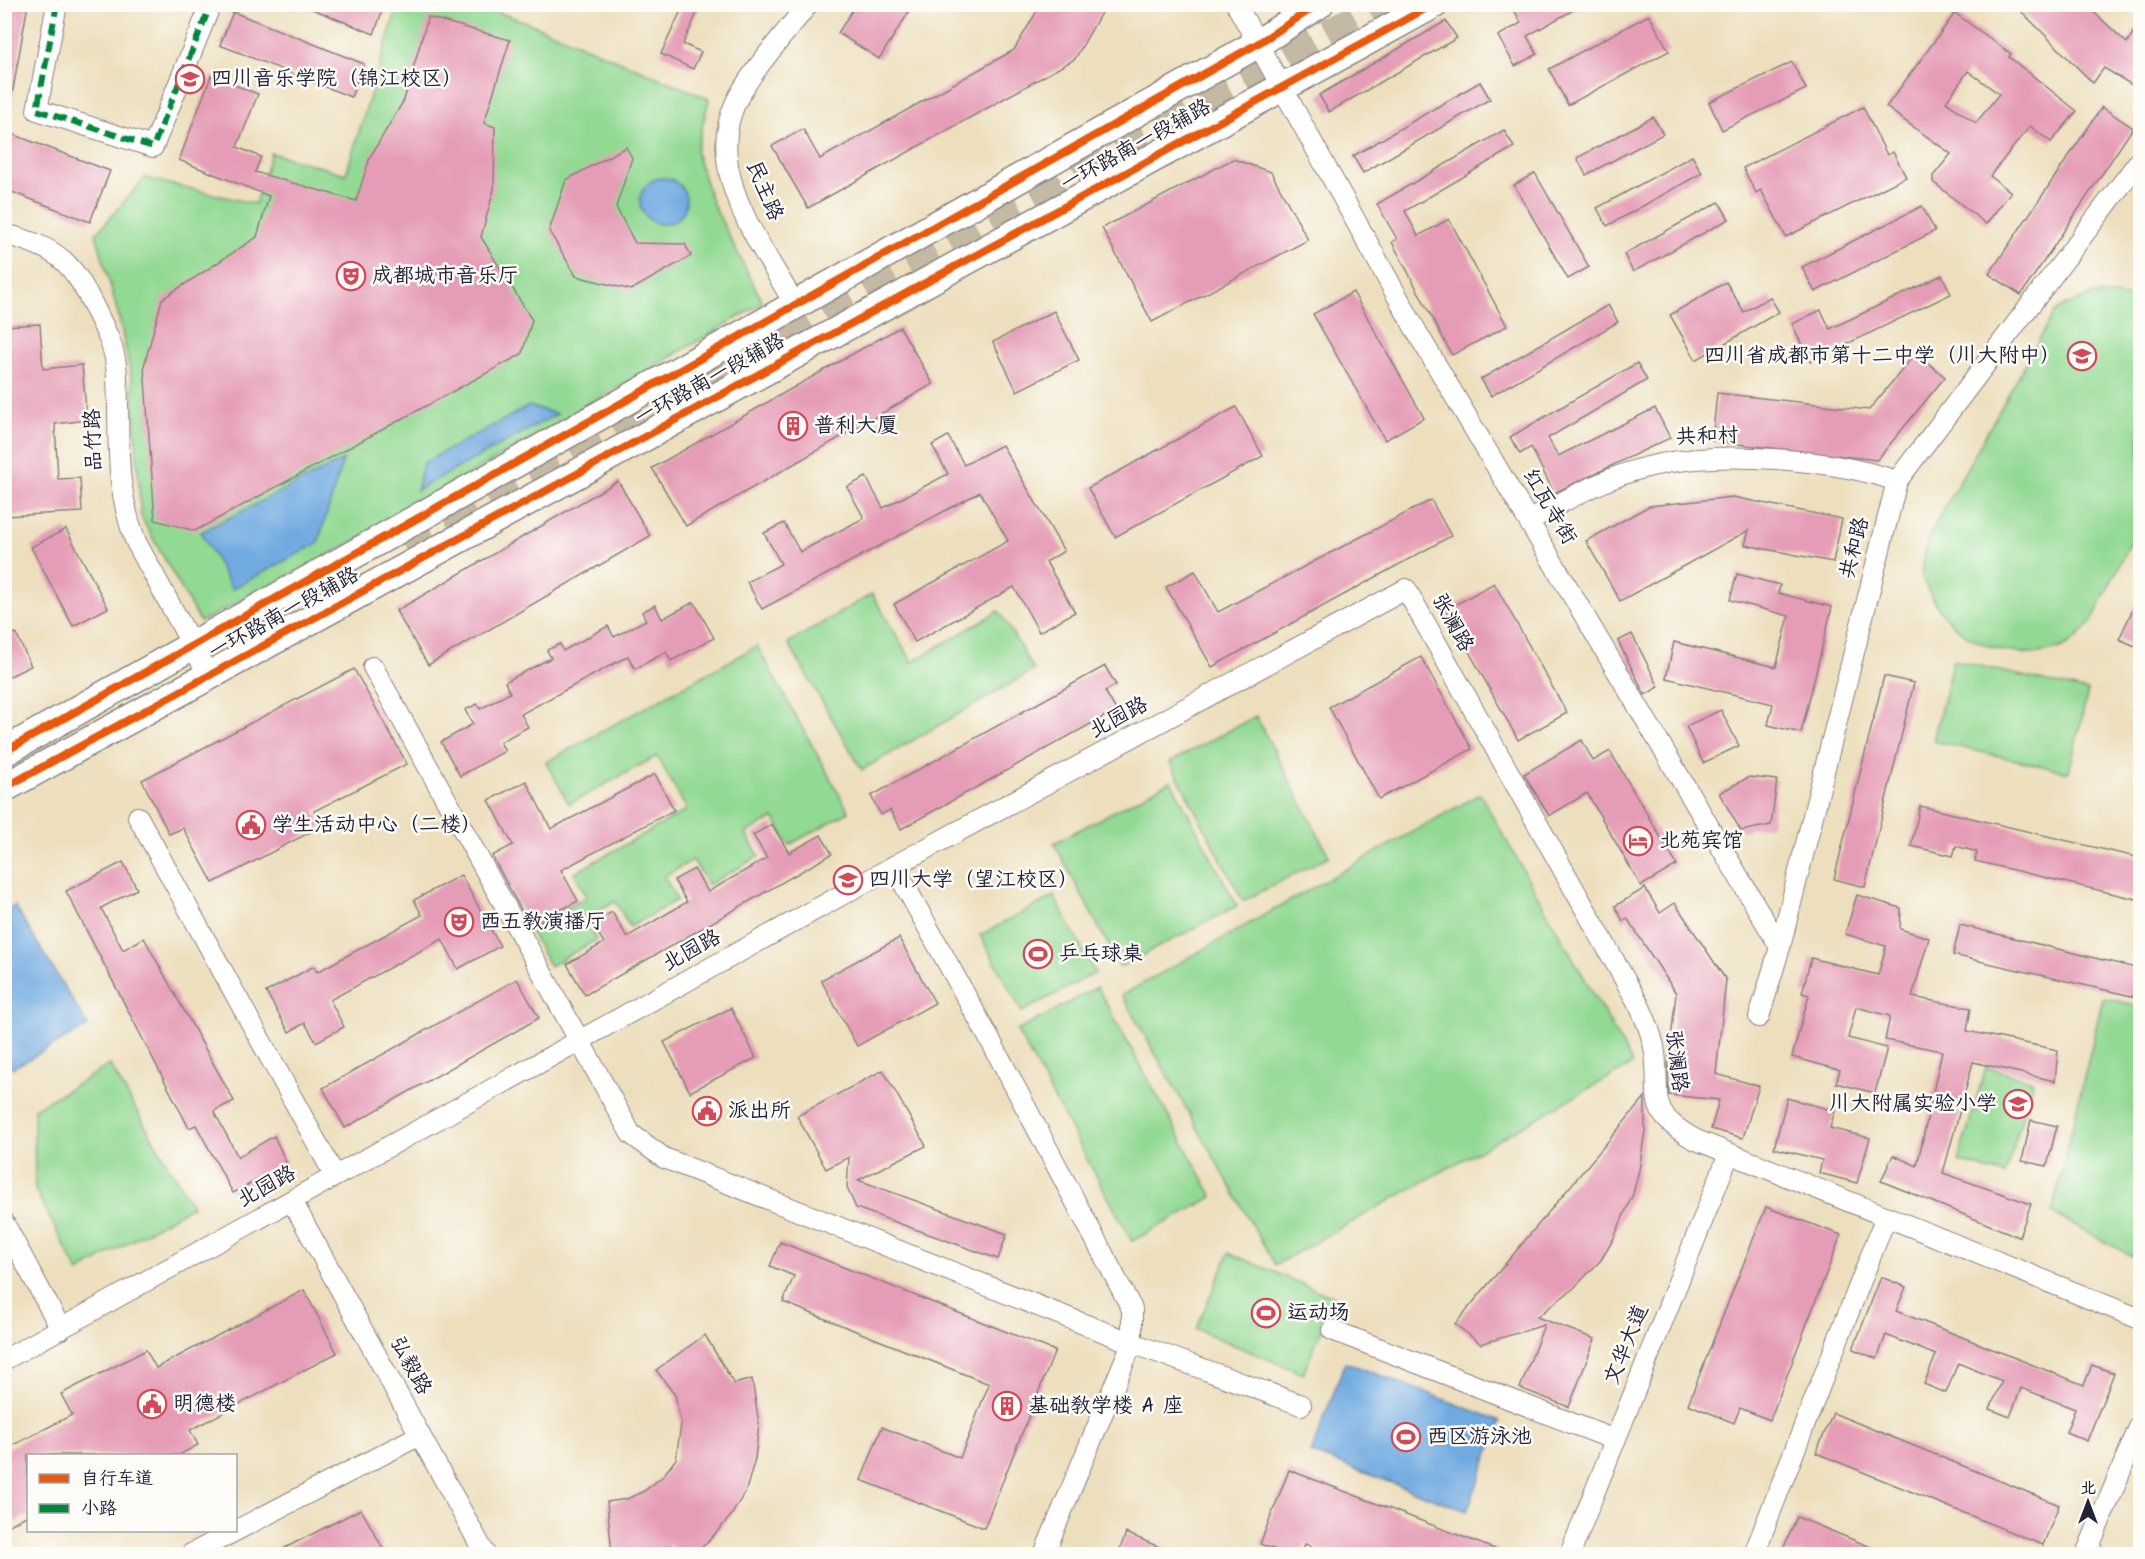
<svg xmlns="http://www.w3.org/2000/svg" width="2145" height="1559" viewBox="0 0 2145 1559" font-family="Kalam,'LXGW WenKai TC',sans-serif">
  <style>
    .green { fill: #92d993; stroke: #5a7e67; stroke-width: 1.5 }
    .water { fill: #71aae1; stroke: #4a668e; stroke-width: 1.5 }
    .building { fill: #e59cb6; fill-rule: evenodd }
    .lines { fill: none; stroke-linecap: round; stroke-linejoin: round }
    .primary-tunnel { stroke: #c4b9a4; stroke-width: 32; stroke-dasharray: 32 16; stroke-linecap: butt }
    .minor-casing { stroke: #88807c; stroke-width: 22 }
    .secondary-casing { stroke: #88807c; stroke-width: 31 }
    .minor { stroke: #fff; stroke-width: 20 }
    .secondary { stroke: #fff; stroke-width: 28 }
    .quiet { stroke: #00873e; stroke-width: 6; stroke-dasharray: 12 6; stroke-linecap: butt }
    .cycleway-casing { stroke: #fdfcf7; stroke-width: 11 }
    .cycleway { stroke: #e8590c; stroke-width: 8 }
    .labels { text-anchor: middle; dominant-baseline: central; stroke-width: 5; stroke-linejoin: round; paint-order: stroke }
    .poi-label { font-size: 21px; fill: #22223b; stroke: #fdfcf7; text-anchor: start }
    .street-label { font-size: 21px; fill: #22223b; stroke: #fdfcf7 }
  </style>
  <rect width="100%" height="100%" fill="#fdfcf7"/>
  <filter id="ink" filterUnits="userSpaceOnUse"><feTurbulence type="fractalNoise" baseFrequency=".0167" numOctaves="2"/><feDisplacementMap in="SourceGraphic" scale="12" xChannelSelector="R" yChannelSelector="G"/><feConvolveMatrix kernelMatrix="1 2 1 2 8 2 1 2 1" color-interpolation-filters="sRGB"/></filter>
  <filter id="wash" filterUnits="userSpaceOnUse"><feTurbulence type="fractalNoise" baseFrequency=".008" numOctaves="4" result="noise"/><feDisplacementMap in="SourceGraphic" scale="24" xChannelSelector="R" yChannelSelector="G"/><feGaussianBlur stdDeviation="1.35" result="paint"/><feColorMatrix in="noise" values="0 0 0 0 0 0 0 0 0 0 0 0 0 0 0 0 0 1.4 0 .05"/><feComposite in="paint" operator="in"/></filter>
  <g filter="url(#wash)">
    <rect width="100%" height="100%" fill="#eddfbe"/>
    <!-- green -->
    <g class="green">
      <polygon points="398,5 476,5 529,23 709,99 696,152 712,202 763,303 362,537 200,622 141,517 132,380 119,317 96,234 145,178 255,204 271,153 346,174"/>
      <path d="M2092,295H2115L2140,299V523L2092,621C2084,631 2076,641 2065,646C2019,666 1955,643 1933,599C1929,591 1922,582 1922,574C1921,556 1928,541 1935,525L2054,313L2064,306Z"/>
      <polygon points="872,594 912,662 999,611 1034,670 862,770 788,643"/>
      <polygon points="757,646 849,812 789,845 774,818 746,833 759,856 708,885 693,860 664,876 677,900 630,927 615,901 584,918 596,940 550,966 529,929 587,897 574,873 687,810 657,756 569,804 546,762"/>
      <polygon points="1953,660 2088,691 2069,772 1933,741"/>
      <polygon points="1256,716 1329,856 1243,901 1170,762"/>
      <polygon points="1171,781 1237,906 1120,967 1054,843"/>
      <polygon points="1480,794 1633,1064 1275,1265 1122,995"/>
      <polygon points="1054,896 1095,973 1022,1012 980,935"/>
      <polygon points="1097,987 1213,1197 1132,1241 1017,1031"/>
      <polygon points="2103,998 2140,1006 2140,1255 2135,1258 2052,1213"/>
      <polygon points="110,1065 192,1206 78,1272 35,1189 34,1109"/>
      <polygon points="1986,1067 2033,1081 2005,1175 1958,1161"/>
      <polygon points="1229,1253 1335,1298 1303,1374 1196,1329"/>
    </g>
    <!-- water -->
    <g class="water">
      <circle cx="663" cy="201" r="23"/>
      <polygon points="529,406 557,414 417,490 423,463"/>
      <polygon points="343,460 318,543 232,589 201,532"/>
      <polygon points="15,906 88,1026 13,1068 5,1063 4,911"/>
      <polygon points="1345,1362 1501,1421 1467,1511 1311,1453"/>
    </g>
    <g id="blocks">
      <!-- building -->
      <g class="building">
        <polygon points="4,4 28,4 12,95 4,95"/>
        <polygon points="300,4 385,4 374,34"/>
        <polygon points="684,4 701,4 683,44 701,52 693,69 661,54"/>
        <polygon points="856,4 914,4 879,59 838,33"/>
        <polygon points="1041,4 1106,4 1075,59 808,208 772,146 803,129 820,159 1014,50"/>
        <polygon points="1511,4 1584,4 1527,36 1537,54 1515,66 1498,36 1521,23"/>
        <polygon points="2014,4 2085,4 2127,43 2140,21 2140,90 2104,68 2093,83"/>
        <polygon points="233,12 364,64 351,97 220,45"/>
        <path d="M1955,13L2011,54L2009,57L2077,111L2051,142L2030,126L1990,176L2011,192L1986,224L1933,182V176L1951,154L1886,107ZM1968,71L1999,94L1976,123L1946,102Z"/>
        <polygon points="1649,15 1669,51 1568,105 1549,69"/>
        <polygon points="428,17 510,40 484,123 495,127 494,189 481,237 532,320 522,354 195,531 155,520 144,366 162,299 257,237 269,196 179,160 211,76 258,94 237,147 261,157 255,172 356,201 370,157 404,100"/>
        <polygon points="1446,21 1457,38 1329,112 1319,95"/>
        <polygon points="1792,62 1806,89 1722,130 1709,102"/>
        <polygon points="1480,82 1490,99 1363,173 1353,156"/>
        <polygon points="1863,107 1887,155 1893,152 1906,177 1786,237 1761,190 1756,193 1743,168"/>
        <polygon points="2102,107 2133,128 2021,295 1989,274"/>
        <polygon points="1653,117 1663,134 1586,175 1577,158"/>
        <polygon points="1504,130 1514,147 1405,211 1418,236 1449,219 1507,326 1452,355 1392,242 1397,239 1377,204"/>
        <polygon points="4,131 110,171 90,222 4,189"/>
        <polygon points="626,147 632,158 616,207 635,243 685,244 691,256 631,290 576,276 549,231 566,180"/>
        <polygon points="1692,156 1702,173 1607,226 1597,208"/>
        <polygon points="1233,159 1271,172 1308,240 1152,322 1102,228"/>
        <polygon points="1535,173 1589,267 1568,279 1514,185"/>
        <polygon points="1719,202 1729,219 1633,272 1624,254"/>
        <polygon points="1922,206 1935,231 1815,292 1802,267"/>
        <polygon points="1942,275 1951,294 1810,362 1792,324 1821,310 1830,329"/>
        <polygon points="1726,282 1744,312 1770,297 1779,312 1696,360 1670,315"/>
        <polygon points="1353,292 1424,418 1385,440 1313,314"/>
        <polygon points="1608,305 1618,322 1491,396 1481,379"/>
        <polygon points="1054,311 1079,360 1017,391 993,342"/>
        <polygon points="40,324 43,369 82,365 87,420 55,424 58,479 80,478 82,512 4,516 4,326"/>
        <polygon points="900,327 933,384 686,526 652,468"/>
        <polygon points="1916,353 1945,377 1877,460 1712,441 1717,393 1869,410"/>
        <polygon points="1637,363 1647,380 1548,438 1558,456 1655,408 1670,438 1554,493 1531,447 1520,454 1510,437"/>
        <polygon points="1236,407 1263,456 1115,537 1088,488"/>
        <polygon points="948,436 964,465 1002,445 1064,551 1046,562 1075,612 1039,632 1014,587 915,642 894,604 1008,541 980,492 762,609 747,582 781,564 764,533 784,523 800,552 864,518 847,487 866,477 883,508 948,474 932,445"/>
        <polygon points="618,481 650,536 428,665 396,611"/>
        <polygon points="1733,497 1842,519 1833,562 1745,545 1749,530 1620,601 1586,541 1649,506"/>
        <polygon points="1431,500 1451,536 1212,667 1166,587 1195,571 1218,612"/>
        <polygon points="66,529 108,608 73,626 31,547"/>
        <polygon points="1737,574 1780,585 1778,593 1832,607 1801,733 1768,725 1773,704 1666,678 1674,642 1776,667 1789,616 1730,600"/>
        <polygon points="1494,583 1567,713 1518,740 1446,610"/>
        <polygon points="2140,594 2140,648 2119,639"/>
        <polygon points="694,602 714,638 671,661 666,652 635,669 628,656 521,714 528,727 500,742 505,751 460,776 441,742 473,724 465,710 477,704 480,709 510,693 505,682 551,658 547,650 560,644 563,651 608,626 614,637 646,620 642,612 655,605 662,619"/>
        <polygon points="16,633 31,666 4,679 4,638"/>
        <polygon points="1632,634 1659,687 1645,695 1618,641"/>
        <polygon points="1421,657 1472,749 1379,799 1329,707"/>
        <polygon points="1105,666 1116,685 1105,691 1116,710 901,829 890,810 881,815 871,796"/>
        <polygon points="354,669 407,764 314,811 322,826 213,883 183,828 169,834 142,780"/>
        <polygon points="1884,676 1914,683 1865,887 1834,879"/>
        <polygon points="1721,710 1739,746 1703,763 1686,726"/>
        <polygon points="1582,740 1593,761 1610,751 1677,865 1641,886 1587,793 1549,816 1524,774"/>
        <polygon points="655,774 674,810 561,870 578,901 530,926 492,856 513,845 489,800 526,781 551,829"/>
        <polygon points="1749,777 1777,780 1771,825 1741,831 1719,793"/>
        <polygon points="1920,806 2140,858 2140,900 1975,861 1977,852 1956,846 1953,856 1911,846"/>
        <polygon points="772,824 789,853 821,835 832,854 585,995 567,964 604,943 592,923 612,912 627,937 687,902 674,880 694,869 708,892 767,858 753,835"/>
        <polygon points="123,862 137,889 101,908 123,950 144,938 234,1101 214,1111 238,1157 274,1136 287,1164 233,1193 196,1125 189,1128 66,891"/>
        <polygon points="461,875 500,946 458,969 442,939 330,1000 344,1027 316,1042 305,1023 289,1032 266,992 314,966 317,972 422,915 414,900"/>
        <polygon points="1645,888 1660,913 1675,903 1726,980 1716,1074 1759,1086 1743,1138 1711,1129 1719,1100 1669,1095 1668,1067 1676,993 1627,918 1623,921 1615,906"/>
        <polygon points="1857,895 1901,908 1900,929 1929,938 1912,997 1971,1008 1967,1031 2058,1050 2055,1081 1973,1062 1943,1173 2031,1204 2019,1237 1881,1181 1893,1155 1917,1166 1942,1051 1885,1040 1890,1016 1856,1007 1848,1038 1887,1048 1875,1093 1836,1083 1840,1070 1792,1057 1809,995 1802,993 1811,958 1878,975 1886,946 1845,934"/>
        <polygon points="1960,925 2140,969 2140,998 1953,955"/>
        <polygon points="899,938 935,1003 857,1046 821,980"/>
        <polygon points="517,979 539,1018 345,1128 323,1088"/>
        <polygon points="731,1008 756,1058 690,1092 664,1042"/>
        <polygon points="883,1070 926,1146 858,1180 1007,1234 998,1259 856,1208 847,1188 849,1157 826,1169 797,1116"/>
        <polygon points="1645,1097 1645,1131 1639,1170 1633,1194 1613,1240 1601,1260 1574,1288 1537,1317 1595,1339 1569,1407 1520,1388 1544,1325 1481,1344 1455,1324"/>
        <polygon points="1787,1098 1835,1111 1830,1128 1870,1138 1857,1183 1819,1173 1822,1160 1774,1148"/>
        <polygon points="2031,1120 2057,1126 2047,1166 2022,1161"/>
        <polygon points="1766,1207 1841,1235 1770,1420 1740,1408 1734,1423 1688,1404"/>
        <polygon points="780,1242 1055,1351 984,1528 861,1480 882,1427 960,1458 989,1384 783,1302 794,1276 770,1266"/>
        <polygon points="1881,1277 1906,1287 1896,1311 2084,1385 2092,1365 2114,1373 2087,1441 2066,1432 2075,1409 2021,1388 2010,1417 1990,1409 2002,1381 1958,1363 1946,1393 1924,1384 1936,1355 1886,1335 1877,1359 1853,1349"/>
        <polygon points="304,1290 337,1353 190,1430 198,1445 179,1455 28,1455 28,1515 4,1528 4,1450 72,1415 61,1394 146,1350 156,1368"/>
        <polygon points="705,1335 734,1384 752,1379 759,1424 755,1459 746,1490 731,1516 706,1544 692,1554 674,1554 671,1545 642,1554 612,1554 607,1502 627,1499 644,1491 662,1477 676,1459 681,1424 675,1395 656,1370"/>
        <polygon points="1833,1413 2059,1505 2043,1545 1816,1453"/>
        <polygon points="1289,1470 1505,1553 1505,1554 1332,1554 1305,1544 1301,1554 1286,1554 1260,1544"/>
        <polygon points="361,1509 386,1554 273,1554"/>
        <polygon points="1797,1517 1888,1554 1781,1554"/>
        <polygon points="1126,1533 1176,1554 1118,1554"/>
      </g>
    </g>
  </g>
  <g filter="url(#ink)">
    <use href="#blocks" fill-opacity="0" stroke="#88807c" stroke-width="1.5"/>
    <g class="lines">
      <!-- primary-tunnel -->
      <polyline class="primary-tunnel" points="407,552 1385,4"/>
      <!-- minor casing -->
      <g class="minor-casing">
        <g id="minor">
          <polyline points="57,4 37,110 153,147 211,4"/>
          <polyline points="1236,4 1418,334 1780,947"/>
          <path d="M4,234C60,248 73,263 97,313C105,329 114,347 116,365C122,431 111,477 136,542L209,676"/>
          <path d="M795,305C762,245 704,173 735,104C749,73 786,33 808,4"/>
          <path d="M1530,520C1569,498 1611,474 1656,465C1723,450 1832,459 1897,481"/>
          <polyline points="373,667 631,1134 664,1158 1132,1343 1301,1405"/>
          <polyline points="138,817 335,1176"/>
          <polyline points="894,866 995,1049 1132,1309 1132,1343 1044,1554"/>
          <polyline points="1759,1017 1780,947 1897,481 2140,160"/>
          <polyline points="292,1201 485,1554"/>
          <polyline points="4,1223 61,1329"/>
          <polyline points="1332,1330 1615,1440"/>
          <path d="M4,1360L894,866L1406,589L1639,1005C1646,1020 1653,1037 1655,1053C1661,1100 1645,1111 1694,1139L2140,1319"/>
          <polyline points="191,1554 420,1435"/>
          <polyline points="1570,1554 1729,1154"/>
          <polyline points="1754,1554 1886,1217"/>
          <polyline points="2086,1554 2140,1425"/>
        </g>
      </g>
      <!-- secondary casing -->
      <g class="secondary-casing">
        <g id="secondary">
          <polyline points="4,752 1257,44 1319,4"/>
          <polyline points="4,788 1434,4"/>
        </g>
      </g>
      <!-- minor -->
      <use href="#minor" class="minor"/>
      <!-- secondary -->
      <use href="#secondary" class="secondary"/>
      <!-- quiet -->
      <polyline class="quiet" points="57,4 37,110 153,147 211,4"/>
      <!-- cycleway casing -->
      <g class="cycleway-casing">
        <g id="cycleway">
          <polyline points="4,752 1257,44 1319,4"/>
          <polyline points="4,788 1434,4"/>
        </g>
      </g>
      <!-- cycleway -->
      <use href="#cycleway" class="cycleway"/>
    </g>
  </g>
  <!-- icons -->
  <defs>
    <g id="university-ring" transform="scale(1.5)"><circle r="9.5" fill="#fdfcf7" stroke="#d1495b" stroke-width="1.5"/><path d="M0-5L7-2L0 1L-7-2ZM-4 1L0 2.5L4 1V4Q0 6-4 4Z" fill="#d1495b"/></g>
    <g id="theatre-ring" transform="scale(1.5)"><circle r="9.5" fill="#fdfcf7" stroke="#d1495b" stroke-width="1.5"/><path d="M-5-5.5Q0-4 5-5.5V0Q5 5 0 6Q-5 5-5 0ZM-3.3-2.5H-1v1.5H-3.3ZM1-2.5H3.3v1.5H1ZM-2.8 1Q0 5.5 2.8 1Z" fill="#d1495b"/></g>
    <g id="school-ring" transform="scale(1.5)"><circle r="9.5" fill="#fdfcf7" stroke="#d1495b" stroke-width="1.5"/><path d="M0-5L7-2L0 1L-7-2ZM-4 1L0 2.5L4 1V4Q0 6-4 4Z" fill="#d1495b"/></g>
    <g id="building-ring" transform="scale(1.5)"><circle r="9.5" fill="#fdfcf7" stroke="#d1495b" stroke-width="1.5"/><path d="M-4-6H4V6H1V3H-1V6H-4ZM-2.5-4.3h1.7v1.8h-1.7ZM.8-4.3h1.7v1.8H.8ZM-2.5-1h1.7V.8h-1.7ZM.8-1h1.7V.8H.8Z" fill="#d1495b"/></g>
    <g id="civic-ring" transform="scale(1.5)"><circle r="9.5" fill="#fdfcf7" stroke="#d1495b" stroke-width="1.5"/><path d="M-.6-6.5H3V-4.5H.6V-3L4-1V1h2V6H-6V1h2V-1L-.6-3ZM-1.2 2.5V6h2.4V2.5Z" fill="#d1495b"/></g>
    <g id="hotel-ring" transform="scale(1.5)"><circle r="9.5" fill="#fdfcf7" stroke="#d1495b" stroke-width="1.5"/><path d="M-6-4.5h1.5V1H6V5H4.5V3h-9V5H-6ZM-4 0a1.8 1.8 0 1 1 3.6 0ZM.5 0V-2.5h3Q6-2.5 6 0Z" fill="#d1495b"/></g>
    <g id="stadium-ring" transform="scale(1.5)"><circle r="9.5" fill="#fdfcf7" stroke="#d1495b" stroke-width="1.5"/><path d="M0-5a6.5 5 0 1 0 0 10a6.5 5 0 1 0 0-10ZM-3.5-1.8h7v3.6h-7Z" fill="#d1495b"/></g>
  </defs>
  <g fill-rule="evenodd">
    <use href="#university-ring" x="190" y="79"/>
    <use href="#theatre-ring" x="351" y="276"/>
    <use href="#school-ring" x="2082" y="356"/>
    <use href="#building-ring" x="793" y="426"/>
    <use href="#civic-ring" x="251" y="825"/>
    <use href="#hotel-ring" x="1638" y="841"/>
    <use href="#university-ring" x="848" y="880"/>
    <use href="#theatre-ring" x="459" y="922"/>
    <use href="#stadium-ring" x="1038" y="954"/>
    <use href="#school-ring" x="2018" y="1104"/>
    <use href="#civic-ring" x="707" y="1111"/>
    <use href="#stadium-ring" x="1266" y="1313"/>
    <use href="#civic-ring" x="152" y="1404"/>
    <use href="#building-ring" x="1007" y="1406"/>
    <use href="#stadium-ring" x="1406" y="1437"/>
  </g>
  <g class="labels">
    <!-- poi labels -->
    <g class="poi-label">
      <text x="211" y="79">四川音乐学院（锦江校区）</text>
      <text x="372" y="276">成都城市音乐厅</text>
      <text x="2061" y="356" text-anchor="end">四川省成都市第十二中学（川大附中）</text>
      <text x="814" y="426">普利大厦</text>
      <text x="272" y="825">学生活动中心（二楼）</text>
      <text x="1659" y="841">北苑宾馆</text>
      <text x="869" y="880">四川大学（望江校区）</text>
      <text x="480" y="922">西五教演播厅</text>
      <text x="1059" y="954">乒乓球桌</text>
      <text x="1997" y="1104" text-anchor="end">川大附属实验小学</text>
      <text x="728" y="1111">派出所</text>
      <text x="1287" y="1313">运动场</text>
      <text x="173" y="1404">明德楼</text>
      <text x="1028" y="1406">基础教学楼 A 座</text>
      <text x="1427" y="1437">西区游泳池</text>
    </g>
    <!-- street labels -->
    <g class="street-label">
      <text transform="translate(1136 146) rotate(-29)">一环路南一段辅路</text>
      <text transform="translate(764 191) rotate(67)">民主路</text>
      <text transform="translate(710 380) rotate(-29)">一环路南一段辅路</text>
      <text transform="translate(1707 437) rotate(-2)">共和村</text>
      <text transform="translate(94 440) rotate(-92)">品竹路</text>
      <text transform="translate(1549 507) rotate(59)">红瓦寺街</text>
      <text transform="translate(1855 548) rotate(-76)">共和路</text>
      <text transform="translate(284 614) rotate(-29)">一环路南一段辅路</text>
      <text transform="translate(1452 623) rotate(61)">张澜路</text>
      <text transform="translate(1119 718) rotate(-28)">北园路</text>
      <text transform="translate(692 951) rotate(-29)">北园路</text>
      <text transform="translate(1676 1061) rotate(83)">张澜路</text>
      <text transform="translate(267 1187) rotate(-29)">北园路</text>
      <text transform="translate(1627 1345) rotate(-68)">文华大道</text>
      <text transform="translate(410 1366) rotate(61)">弘毅路</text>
    </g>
  </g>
  <!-- margin -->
  <rect width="2145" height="1559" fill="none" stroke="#fdfcf7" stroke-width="24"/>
  <!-- legend -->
  <rect x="27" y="1454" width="210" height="78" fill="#fdfcf7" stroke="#a5a5ac" stroke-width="1.5"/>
  <rect x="39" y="1474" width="30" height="9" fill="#e8590c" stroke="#a5a5ac" stroke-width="1.5"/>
  <text x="81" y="1484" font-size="18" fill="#22223b">自行车道</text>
  <rect x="39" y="1504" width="30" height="9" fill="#00873e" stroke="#a5a5ac" stroke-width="1.5"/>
  <text x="81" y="1514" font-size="18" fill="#22223b">小路</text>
  <!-- north arrow -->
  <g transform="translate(2088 1502)" stroke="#fdfcf7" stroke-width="4.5" paint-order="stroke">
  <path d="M0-4.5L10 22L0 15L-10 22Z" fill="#22223b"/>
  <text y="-9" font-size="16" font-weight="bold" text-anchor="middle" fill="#22223b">北</text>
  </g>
</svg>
